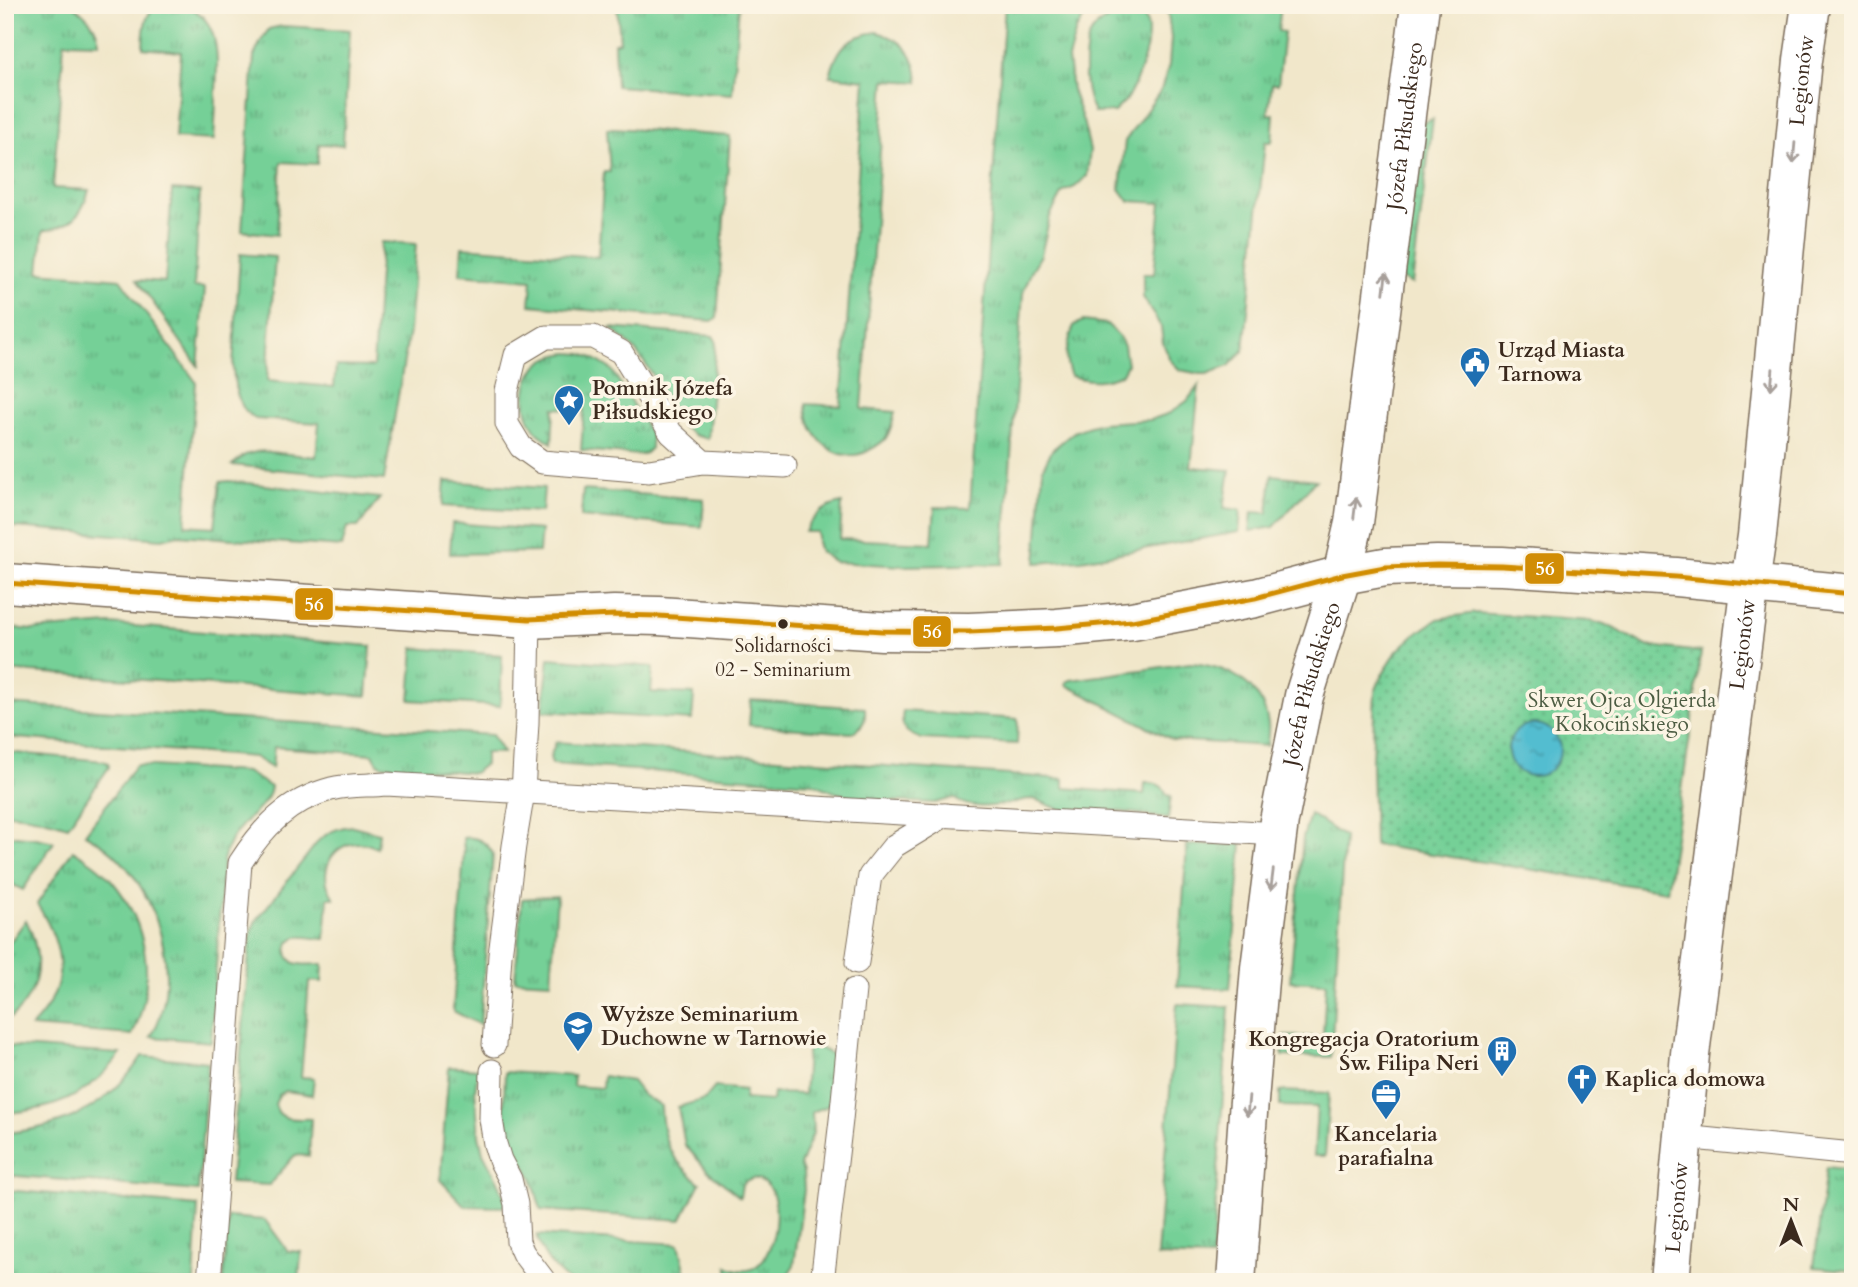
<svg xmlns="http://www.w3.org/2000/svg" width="1858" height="1287" viewBox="0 0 1858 1287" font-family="Cardo,serif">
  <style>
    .grass { fill: url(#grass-tufts); stroke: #587d5a; stroke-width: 2 }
    .park { fill: url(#park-dots); stroke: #587d5a; stroke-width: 2; fill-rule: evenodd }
    .water { fill: url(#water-ripples); stroke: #477477; stroke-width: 2 }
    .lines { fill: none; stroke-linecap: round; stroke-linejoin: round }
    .service-casing { stroke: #7b6c5a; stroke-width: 25 }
    .minor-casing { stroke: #7b6c5a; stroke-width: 41 }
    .tertiary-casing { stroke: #7b6c5a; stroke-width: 41 }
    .service { stroke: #fff; stroke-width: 23 }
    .minor { stroke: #fff; stroke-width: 38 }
    .tertiary { stroke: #fff; stroke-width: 38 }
    .bus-1-casing { stroke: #fcf5e5; stroke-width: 10 }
    .bus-1 { stroke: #d18d06; stroke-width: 5 }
    .oneway { stroke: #a79f9a }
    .bus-dot { fill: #3b2a1e; stroke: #fcf5e5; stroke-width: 2.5 }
    .labels { text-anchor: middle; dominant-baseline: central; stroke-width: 7; stroke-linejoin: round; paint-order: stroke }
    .bus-label { font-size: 19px; fill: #3b2a1e; stroke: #fcf5e5 }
    .street-label { font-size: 21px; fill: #3b2a1e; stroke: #fcf5e5 }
    .poi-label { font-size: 21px; font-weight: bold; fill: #3b2a1e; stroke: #fcf5e5; text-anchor: start }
    .park-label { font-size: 21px; fill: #4c5c42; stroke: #fcf5e5 }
    .line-badge { stroke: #fcf5e5; stroke-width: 2.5 }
    .badge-label { font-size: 19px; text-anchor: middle; font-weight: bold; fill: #fff }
  </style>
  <defs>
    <pattern id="grass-tufts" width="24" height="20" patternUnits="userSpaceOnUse" patternTransform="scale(1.75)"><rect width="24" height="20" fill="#75d097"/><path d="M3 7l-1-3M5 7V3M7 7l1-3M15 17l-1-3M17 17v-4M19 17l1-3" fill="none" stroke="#61a97b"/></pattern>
    <pattern id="park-dots" width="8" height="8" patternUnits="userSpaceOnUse" patternTransform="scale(1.75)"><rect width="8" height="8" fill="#75d097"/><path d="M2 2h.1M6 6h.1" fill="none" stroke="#61a97b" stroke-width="1.8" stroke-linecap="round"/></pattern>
    <pattern id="water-ripples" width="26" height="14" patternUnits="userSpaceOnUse" patternTransform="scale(1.75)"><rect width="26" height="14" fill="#53bdd0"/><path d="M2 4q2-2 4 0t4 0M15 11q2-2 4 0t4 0" fill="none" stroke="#469aa8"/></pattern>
  </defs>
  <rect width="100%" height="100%" fill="#fcf5e5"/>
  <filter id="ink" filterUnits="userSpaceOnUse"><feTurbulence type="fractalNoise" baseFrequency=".0143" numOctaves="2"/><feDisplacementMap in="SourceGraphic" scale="14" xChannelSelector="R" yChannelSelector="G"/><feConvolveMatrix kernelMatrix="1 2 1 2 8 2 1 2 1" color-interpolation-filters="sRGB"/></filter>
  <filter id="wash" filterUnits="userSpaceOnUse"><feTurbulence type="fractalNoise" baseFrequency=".00686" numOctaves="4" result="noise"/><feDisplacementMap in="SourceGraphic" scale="28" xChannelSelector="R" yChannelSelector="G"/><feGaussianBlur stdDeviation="1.57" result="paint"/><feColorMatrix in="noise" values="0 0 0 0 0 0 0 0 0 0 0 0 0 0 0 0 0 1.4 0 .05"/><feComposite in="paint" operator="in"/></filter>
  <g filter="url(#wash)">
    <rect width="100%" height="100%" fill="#f1e7ca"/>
    <!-- grass -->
    <g class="grass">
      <path d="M5,5H73C87,16 97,25 99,43L64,42L53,188L89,190C81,218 72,225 43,231L39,272L120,279L196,382L185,525L215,527L220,482L229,481L380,498L358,527H347L342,547L178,535L162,539L5,526Z"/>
      <path d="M156,5C166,5 180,3 189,7C221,22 218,61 216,90C216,107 215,124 214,140L175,138L181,52L143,48C144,32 143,17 156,5Z"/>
      <polygon points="617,5 739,5 732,94 616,86 614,43 620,42"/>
      <path d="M1005,5H1096L1089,10L1076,30L1068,59L1072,90L1083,121L1090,150L1087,176L1075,187L1063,192L1050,216L1041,255L1032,270L1023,293L1003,564L904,566L835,562L820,552L817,542V532H805C813,516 824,506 842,503L840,539L932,543L935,507L970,508Z"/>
      <polygon points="1160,5 1281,5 1278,31 1284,32 1278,84 1272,84 1268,114 1274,114 1272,142 1265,142 1244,350 1229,366 1207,374 1200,374 1180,370 1170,360 1163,343 1161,327 1143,297 1143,274 1154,274 1161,203 1129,201 1120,189 1125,141 1161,90 1169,65 1171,38 1168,14"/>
      <path d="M1130,11C1135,12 1141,13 1144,17C1156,33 1137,85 1126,100C1122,104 1118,108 1114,112L1094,113C1086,97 1084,82 1085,64C1086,41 1087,30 1109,18C1117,14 1121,12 1130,11Z"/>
      <polygon points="282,26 350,30 343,145 319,144 317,164 281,162 277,235 242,231 254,56 261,41 269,29"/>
      <path d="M877,32C903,39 917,54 918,82L885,80L862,409L895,412C893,421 891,430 886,438C881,444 875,447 868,451C836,467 806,435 806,404L841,406L865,80L830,76C837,48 847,36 877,32Z"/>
      <polygon points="1433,119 1412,284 1400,278 1419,124"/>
      <polygon points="613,128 730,136 717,318 712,321 530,305 532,280 460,274 462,247 598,257 604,172 610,172 607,129"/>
      <polygon points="172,190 200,192 194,287 205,288 198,366 137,280 165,282"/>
      <path d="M381,242L416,244L409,331L384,480L232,465L245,455L260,451L316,457L319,423L256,419C238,411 234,385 233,367L240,254L275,257L267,381L334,387L336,366L373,367Z"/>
      <path d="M1083,321L1107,324L1118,335L1124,346L1127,364L1122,374C1102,382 1092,382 1071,376C1062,356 1068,345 1074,325Z"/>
      <path d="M610,328L713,336L716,341L708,439L694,435L684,428C663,394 644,350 610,328Z"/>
      <path d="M569,353L582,354L593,358L612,370L651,435V448L646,453L640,455L581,450L584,410L554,408L552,443C547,439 542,437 538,433C520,413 521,378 543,361C550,356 560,354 569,353Z"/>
      <polygon points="1199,385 1191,467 1230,470 1224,508 1241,510 1239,532 1081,560 1036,563 1043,468 1052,450 1074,432 1087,427 1101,423 1150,420 1170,413 1187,401"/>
      <polygon points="1272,475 1316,480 1274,527 1250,531 1252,512 1268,513"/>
      <polygon points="445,481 544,488 542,512 443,506"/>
      <polygon points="583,490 704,499 702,527 581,517"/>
      <polygon points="452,523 541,530 539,552 450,554"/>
      <polygon points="110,624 371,646 367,696 5,670 5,627 32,630"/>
      <polygon points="414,648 502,655 500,706 410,700"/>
      <polygon points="549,658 653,667 651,692 694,694 692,720 543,711"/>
      <path d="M1190,663C1227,666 1262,683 1268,724C1269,731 1267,739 1267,746L1173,740L1066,685V682L1071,680Z"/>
      <path d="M751,700L865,708C866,722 863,727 851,733L749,725Z"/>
      <polygon points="5,704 492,735 503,753 485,753 485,764 474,773 382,765 378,763 373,754 274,747 272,768 254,757 5,737"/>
      <path d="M903,711L1018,719L1017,744L922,739C905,733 900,729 903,711Z"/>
      <path d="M556,742L1064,779V788L1144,794L1145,783C1155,783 1163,784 1167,795L1171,796L1168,819C1146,815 1122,810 1099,811C1086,812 1080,814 1067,811C1054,809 1041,800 1031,799C1024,799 1017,802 1010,803C991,807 970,810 953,798L935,803L865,800L834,792L813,783L552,764L550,757Z"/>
      <path d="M5,752L104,761L108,763L109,767L68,826C48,820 27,814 5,814Z"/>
      <path d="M136,765L246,772L271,787C269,802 255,811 245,822C234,833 226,846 223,861L211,1042L151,1037C182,983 162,903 120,860C110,849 98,841 85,834Z"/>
      <polygon points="1310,814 1344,837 1331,1057 1282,1056 1283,1036 1323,1037 1326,983 1290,981 1303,838"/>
      <path d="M353,826L379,833L377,848C342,829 311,867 334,898H328L325,939C317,939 305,936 297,937C284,941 284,958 295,963C302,966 314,964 323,964L322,982L309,981L301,1077L314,1078L312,1095L286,1091L279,1095L275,1104C279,1123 296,1118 311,1119L309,1156L295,1155L269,1185L230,1183L251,931L256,921L320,839C331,831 339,827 353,826Z"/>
      <polygon points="5,835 36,838 54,842 23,890 5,881"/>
      <path d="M463,838C476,836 487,842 493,854L480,1025L453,1011L464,851Z"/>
      <polygon points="1242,844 1230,989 1177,986 1187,845"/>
      <path d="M73,850C87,859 101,868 112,881C148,923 157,985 132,1035L31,1027C71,987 65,948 37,904Z"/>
      <polygon points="557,896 551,982 515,980 522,899"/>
      <path d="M26,920C39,946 43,976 26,1001C20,1009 14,1017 5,1021V949Z"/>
      <polygon points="1177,1004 1229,1007 1212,1258 1157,1256"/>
      <path d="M808,1042L835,1056L832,1091L828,1106L812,1112L813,1133L800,1165L803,1172L804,1190L794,1265L786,1277L780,1282H734L730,1277L727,1266C767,1287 779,1230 775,1203C773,1186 757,1170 742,1184L740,1197L707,1170L685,1145L678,1107L705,1099L715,1087L745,1090L744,1099L772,1101L773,1093L804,1094Z"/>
      <path d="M5,1046L121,1054C89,1095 57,1110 5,1113Z"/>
      <path d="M142,1056L208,1062L198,1191L5,1175V1133C64,1128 109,1107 142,1056Z"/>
      <polygon points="449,1067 478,1069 475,1091 479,1135 483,1153 499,1183 506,1203 503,1207 465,1206 440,1180"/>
      <path d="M505,1072L574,1076L573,1086L602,1088L603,1076L632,1081L643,1095L661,1106C662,1144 671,1159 700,1183L681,1220L541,1210L532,1178L511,1141L504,1107Z"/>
      <polygon points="1280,1091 1329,1093 1325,1156 1314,1156 1317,1107 1280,1106"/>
      <polygon points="1826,1167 1853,1170 1853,1271 1814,1267"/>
      <polygon points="5,1190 198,1206 194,1282 5,1282"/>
      <polygon points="228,1217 265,1220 288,1251 301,1252 299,1282 223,1282"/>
      <path d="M537,1235L679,1244L688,1282H570C554,1269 541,1256 537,1235Z"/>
    </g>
    <!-- park -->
    <path class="park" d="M1475,613L1590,621L1611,627L1647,646L1701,652L1689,742L1667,891L1374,845L1372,761L1375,692L1382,675L1397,651L1413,636L1438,619ZM1532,724L1541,725L1548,728L1534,776C1517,774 1509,764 1508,747Z"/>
    <!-- water -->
    <circle class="water" cx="1534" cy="750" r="26"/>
  </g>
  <g filter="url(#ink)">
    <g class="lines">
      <!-- service casing -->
      <g class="service-casing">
        <g id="service">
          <polyline points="703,462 649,471 542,462 521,447 507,424 507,391 516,355 546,337 593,337 621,352 671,433 703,462 785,466"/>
          <polyline points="857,962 870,876 894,846 945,815"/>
          <polyline points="494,1045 500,955 514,846 523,792 527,723 529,619"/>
          <polyline points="492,1071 491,1119 495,1144 500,1160 510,1179 516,1204 518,1242 523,1253 545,1282"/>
          <polyline points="1683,1137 1853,1154"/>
          <path d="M209,1282L240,863C263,827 289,800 331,789C348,784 369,786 386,784L1278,834"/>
          <polyline points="822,1282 841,1120 854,990"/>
        </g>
      </g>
      <!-- minor casing -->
      <g class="minor-casing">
        <g id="minor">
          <path id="s1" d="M1236,1282L1248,1113L1260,968L1279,821L1304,696L1342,575L1354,523L1420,5"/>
          <path id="s2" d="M1670,1282L1690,1054L1750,583L1757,536L1803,60L1811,5"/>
        </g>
      </g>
      <!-- tertiary casing -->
      <g class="tertiary-casing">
        <polyline id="tertiary" points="5,583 529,619 614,615 659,616 882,631 969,632 1057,628 1132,621 1255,598 1342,575 1385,567 1437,565 1502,566 1676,577 1853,594"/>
      </g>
      <!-- service -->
      <use href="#service" class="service"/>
      <!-- minor -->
      <use href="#minor" class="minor"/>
      <!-- tertiary -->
      <use href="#tertiary" class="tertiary"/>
      <!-- bus-1 casing -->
      <g class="bus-1-casing">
        <polyline id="bus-1" points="5,583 529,619 614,615 659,616 882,631 969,632 1057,628 1132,621 1255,598 1342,575 1385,567 1437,565 1502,566 1676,577 1853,594"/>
      </g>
      <!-- bus-1 -->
      <use href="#bus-1" class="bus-1"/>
    </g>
    <!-- one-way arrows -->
    <defs><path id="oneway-shaft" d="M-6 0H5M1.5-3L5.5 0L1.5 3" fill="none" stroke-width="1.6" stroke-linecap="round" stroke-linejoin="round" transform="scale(1.75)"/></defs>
    <g class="oneway">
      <use href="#oneway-shaft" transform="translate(1794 153) rotate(95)"/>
      <use href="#oneway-shaft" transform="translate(1385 283) rotate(-83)"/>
      <use href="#oneway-shaft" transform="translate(1772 379) rotate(95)"/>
      <use href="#oneway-shaft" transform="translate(1355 508) rotate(-83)"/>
      <use href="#oneway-shaft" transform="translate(1272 880) rotate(97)"/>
      <use href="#oneway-shaft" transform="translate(1248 1106) rotate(95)"/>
    </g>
  </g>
  <!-- icons -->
  <defs>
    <g id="civic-pin" transform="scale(1.575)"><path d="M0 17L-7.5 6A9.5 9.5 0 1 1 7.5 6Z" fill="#1f6fb2" stroke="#fcf5e5"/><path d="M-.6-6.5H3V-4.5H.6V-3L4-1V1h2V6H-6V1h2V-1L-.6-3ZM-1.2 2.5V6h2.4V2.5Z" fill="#fff"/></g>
    <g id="sight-pin" transform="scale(1.575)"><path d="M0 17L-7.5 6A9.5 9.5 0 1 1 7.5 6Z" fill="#1f6fb2" stroke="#fcf5e5"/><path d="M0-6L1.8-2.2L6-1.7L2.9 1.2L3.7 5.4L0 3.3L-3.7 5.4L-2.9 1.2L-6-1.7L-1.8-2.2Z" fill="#fff"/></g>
    <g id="university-pin" transform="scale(1.575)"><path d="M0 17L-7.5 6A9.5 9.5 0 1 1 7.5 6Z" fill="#1f6fb2" stroke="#fcf5e5"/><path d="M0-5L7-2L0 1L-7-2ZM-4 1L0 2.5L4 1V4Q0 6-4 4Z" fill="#fff"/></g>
    <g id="building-pin" transform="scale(1.575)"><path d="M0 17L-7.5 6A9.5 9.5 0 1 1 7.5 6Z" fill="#1f6fb2" stroke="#fcf5e5"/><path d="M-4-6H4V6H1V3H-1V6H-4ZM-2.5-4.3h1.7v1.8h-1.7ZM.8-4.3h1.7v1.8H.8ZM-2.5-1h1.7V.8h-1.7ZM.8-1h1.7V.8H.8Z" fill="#fff"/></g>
    <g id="church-pin" transform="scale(1.575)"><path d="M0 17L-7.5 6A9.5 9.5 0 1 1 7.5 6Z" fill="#1f6fb2" stroke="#fcf5e5"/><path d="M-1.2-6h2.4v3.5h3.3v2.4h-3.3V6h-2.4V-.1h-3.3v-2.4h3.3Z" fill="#fff"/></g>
    <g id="office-pin" transform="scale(1.575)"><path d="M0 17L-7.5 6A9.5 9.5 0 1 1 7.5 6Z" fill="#1f6fb2" stroke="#fcf5e5"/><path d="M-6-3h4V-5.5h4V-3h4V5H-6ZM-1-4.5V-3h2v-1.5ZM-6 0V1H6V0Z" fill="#fff"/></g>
  </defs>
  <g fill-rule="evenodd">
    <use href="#civic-pin" x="1475" y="362"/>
    <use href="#sight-pin" x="569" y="400"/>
    <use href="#university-pin" x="578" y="1026"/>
    <use href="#building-pin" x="1502" y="1051"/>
    <use href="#church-pin" x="1582" y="1079"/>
    <use href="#office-pin" x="1386" y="1094"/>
  </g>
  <!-- markers -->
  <circle class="bus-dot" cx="783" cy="624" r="6"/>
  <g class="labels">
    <!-- bus labels -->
    <g class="bus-label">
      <text x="783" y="646">Solidarności<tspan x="783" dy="24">02 - Seminarium</tspan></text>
    </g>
    <!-- street labels -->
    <g class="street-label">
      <text stroke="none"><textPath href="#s2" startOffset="1209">Legionów</textPath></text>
      <text stroke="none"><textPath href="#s1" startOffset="1171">Józefa Piłsudskiego</textPath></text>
      <text stroke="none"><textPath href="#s2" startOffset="642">Legionów</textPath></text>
      <text stroke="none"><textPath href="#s1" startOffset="604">Józefa Piłsudskiego</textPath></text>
      <text stroke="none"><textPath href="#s2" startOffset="75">Legionów</textPath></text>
    </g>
    <!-- poi labels -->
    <g class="poi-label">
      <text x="1498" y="350">Urząd Miasta<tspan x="1498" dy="24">Tarnowa</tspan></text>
      <text x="592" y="388">Pomnik Józefa<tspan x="592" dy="24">Piłsudskiego</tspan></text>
      <text x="601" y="1014">Wyższe Seminarium<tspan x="601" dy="24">Duchowne w Tarnowie</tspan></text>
      <text x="1479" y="1039" text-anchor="end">Kongregacja Oratorium<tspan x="1479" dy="24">Św. Filipa Neri</tspan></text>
      <text x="1605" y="1079">Kaplica domowa</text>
      <text x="1386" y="1134" text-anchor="middle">Kancelaria<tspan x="1386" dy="24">parafialna</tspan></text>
    </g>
    <!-- park labels -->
    <g class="park-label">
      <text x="1622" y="700">Skwer Ojca Olgierda<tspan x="1622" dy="24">Kokocińskiego</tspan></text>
    </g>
  </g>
  <g class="line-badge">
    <rect x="1524" y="552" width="41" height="33" rx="7" fill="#d18d06"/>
    <rect x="294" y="587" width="40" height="34" rx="7" fill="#d18d06"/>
    <rect x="912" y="615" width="40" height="33" rx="7" fill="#d18d06"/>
  </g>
  <g class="badge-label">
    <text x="1545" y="575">56</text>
    <text x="314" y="611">56</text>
    <text x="932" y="638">56</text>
  </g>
  <!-- margin -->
  <rect width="1858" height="1287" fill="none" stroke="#fcf5e5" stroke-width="28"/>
  <!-- north arrow -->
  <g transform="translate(1791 1221)" stroke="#fcf5e5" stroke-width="5" paint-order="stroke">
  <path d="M0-5L12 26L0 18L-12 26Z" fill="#3b2a1e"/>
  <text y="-10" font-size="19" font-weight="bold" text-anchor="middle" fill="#3b2a1e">N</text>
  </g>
</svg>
